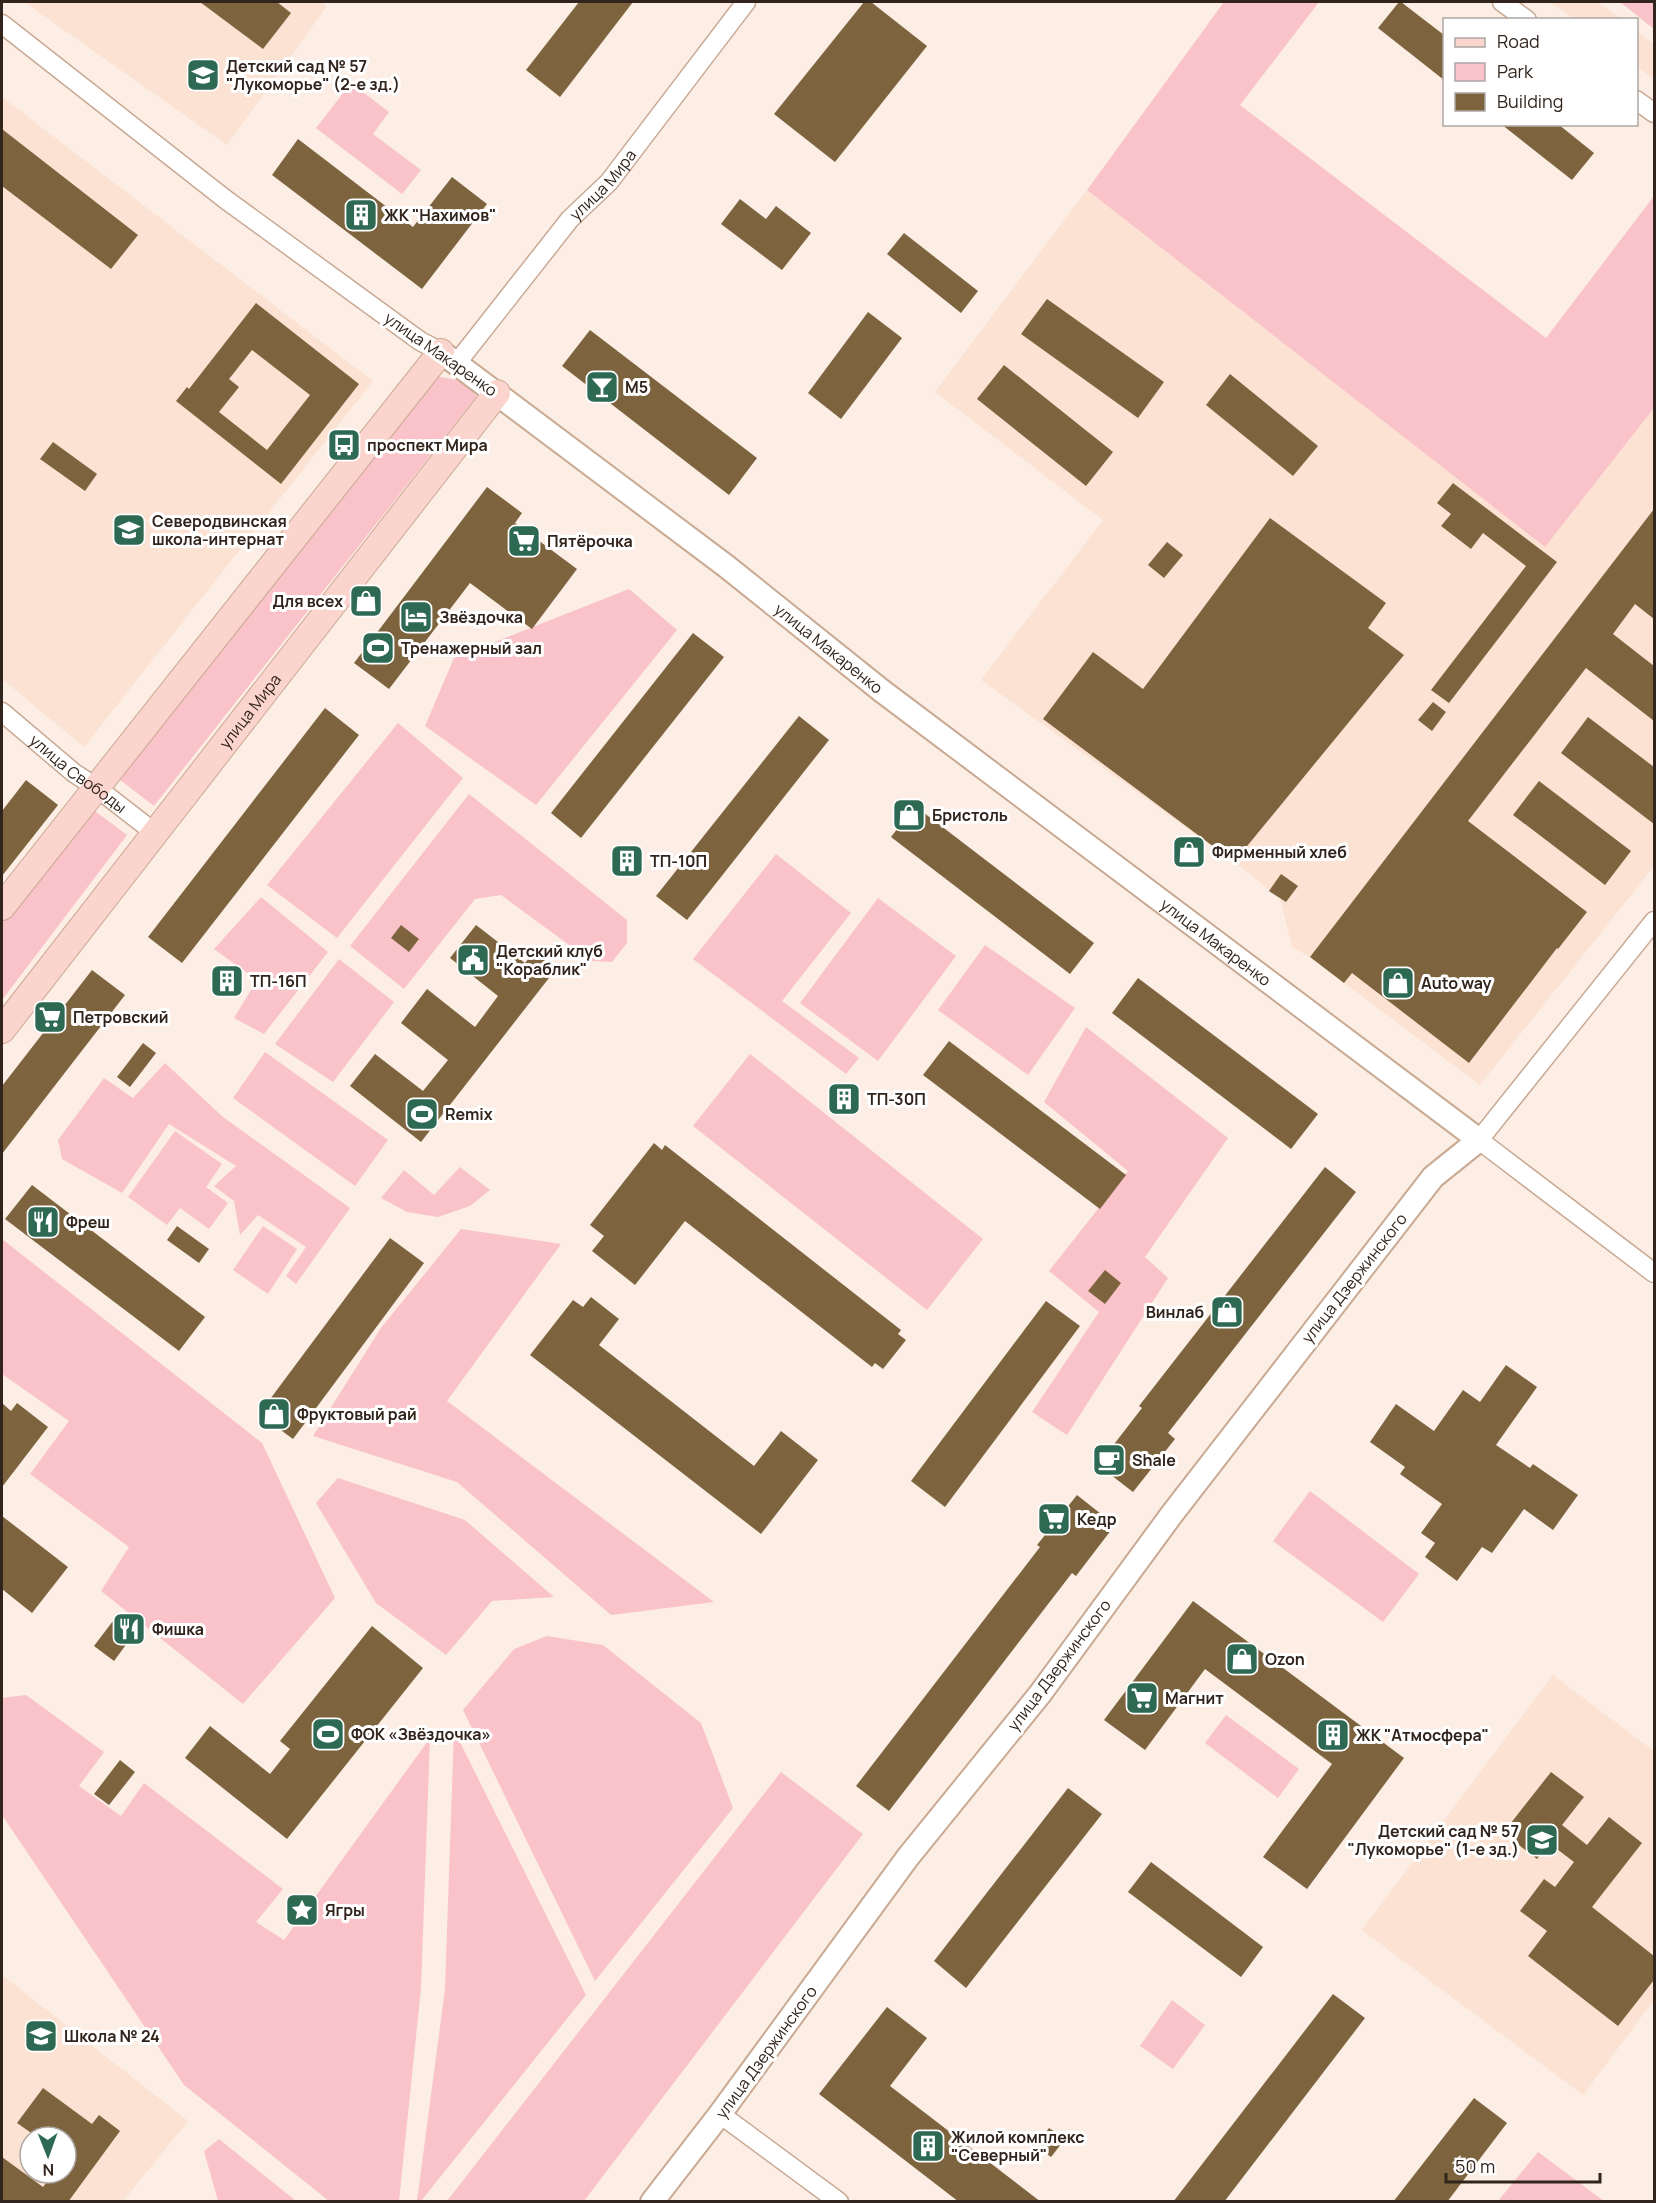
<svg xmlns="http://www.w3.org/2000/svg" width="1656" height="2203" viewBox="0 0 1656 2203" font-family="Manrope,sans-serif">
  <style>
    .built { fill: #fbe2d2; fill-rule: evenodd }
    .green { fill: #f9c3c9 }
    .building { fill: #7d643e; fill-rule: evenodd }
    .lines { fill: none; stroke-linecap: round; stroke-linejoin: round }
    .minor-casing { stroke: #caa993; stroke-width: 21 }
    .tertiary-casing { stroke: #caa993; stroke-width: 26 }
    .secondary-casing { stroke: #caa993; stroke-width: 28 }
    .minor { stroke: #fff; stroke-width: 18 }
    .tertiary { stroke: #fff; stroke-width: 22 }
    .secondary { stroke: #fad4cd; stroke-width: 26 }
    .labels { text-anchor: middle; dominant-baseline: central; stroke-width: 6; stroke-linejoin: round; paint-order: stroke }
    .poi-label { font-size: 16px; font-weight: bold; fill: #31241c; stroke: #fff; text-anchor: start }
    .street-label { font-size: 16px; fill: #31241c; stroke: #fff }
  </style>
  <rect width="100%" height="100%" fill="#fceee5"/>
  <!-- built -->
  <g class="built">
    <polygon points="24,2 321,2 327,6 227,145"/>
    <polygon points="1550,2 1598,2 1622,19 1574,19"/>
    <polygon points="1636,31 1654,44 1654,80 1637,66"/>
    <polygon points="2,97 373,381 84,747 2,679"/>
    <polygon points="1087,190 1545,547 1654,408 1654,866 1480,1085 1310,957 1292,947 1280,898 1234,862 981,680 1103,520 935,392"/>
    <polygon points="1553,1675 1654,1751 1654,2000 1583,2095 1362,1930"/>
    <path d="M2,1975L188,2121L123,2201H2ZM30,2137H66V2173H30Z"/>
  </g>
  <!-- green -->
  <g class="green">
    <polygon points="1224,2 1319,2 1240,105 1546,338 1654,196 1654,408 1545,547 1087,190"/>
    <polygon points="1620,2 1654,2 1654,29"/>
    <polygon points="351,83 389,112 373,134 421,170 402,194 316,128"/>
    <polygon points="436,376 461,381 477,396 154,806 119,779"/>
    <polygon points="629,589 677,630 536,805 425,726 454,658"/>
    <polygon points="398,723 463,778 337,938 267,885"/>
    <polygon points="469,794 627,920 627,943 612,962 591,961 501,895 475,899 404,989 350,946"/>
    <polygon points="84,803 127,835 2,1000 2,912"/>
    <polygon points="776,854 851,913 782,1001 859,1058 846,1074 693,959"/>
    <polygon points="261,897 328,952 264,1034 234,1018 257,980 214,949"/>
    <polygon points="878,898 956,956 878,1061 800,1003"/>
    <polygon points="985,945 1075,1008 1028,1075 938,1010"/>
    <polygon points="339,959 394,1002 333,1082 275,1044"/>
    <polygon points="1086,1027 1228,1138 1145,1257 1168,1278 1067,1435 1032,1412 1099,1312 1049,1271 1128,1171 1044,1102"/>
    <polygon points="265,1052 388,1140 355,1186 233,1098"/>
    <polygon points="750,1054 983,1239 927,1310 693,1126"/>
    <polygon points="165,1063 223,1117 350,1208 296,1284 286,1276 306,1247 258,1215 240,1235 234,1201 214,1186 236,1166 169,1124 122,1193 62,1159 58,1140 104,1078 133,1098"/>
    <polygon points="175,1131 222,1164 206,1187 228,1203 209,1229 180,1208 167,1225 128,1197"/>
    <polygon points="460,1167 490,1190 470,1206 438,1217 407,1212 381,1198 404,1170 434,1195"/>
    <polygon points="263,1226 297,1249 268,1294 233,1270"/>
    <polygon points="461,1229 561,1244 447,1401 714,1602 611,1615 457,1482 313,1436 381,1328"/>
    <polygon points="2,1239 262,1443 335,1598 243,1704 101,1591 129,1547 30,1474 69,1421 2,1374"/>
    <polygon points="338,1478 465,1520 554,1597 492,1601 446,1655 376,1603 316,1503"/>
    <polygon points="1310,1491 1419,1574 1383,1622 1273,1541"/>
    <polygon points="547,1636 603,1645 701,1723 733,1808 595,1981 463,1710 514,1649"/>
    <polygon points="26,1695 104,1752 79,1786 121,1816 144,1783 283,1889 256,1922 284,1940 430,1738 421,1988 399,2201 329,2201 184,2085 2,1815 2,1698"/>
    <polygon points="1226,1715 1299,1769 1278,1798 1205,1743"/>
    <polygon points="454,1730 586,1995 421,2201 417,2201 445,1989"/>
    <polygon points="781,1772 863,1834 584,2201 447,2201"/>
    <polygon points="1172,2000 1205,2025 1173,2069 1140,2046"/>
    <polygon points="219,2139 296,2201 218,2201 204,2151"/>
    <polygon points="1538,2152 1604,2201 1498,2201"/>
  </g>
  <!-- building -->
  <g class="building">
    <polygon points="200,2 277,2 291,13 263,49"/>
    <polygon points="579,2 633,2 560,97 526,70"/>
    <polygon points="864,2 871,2 927,46 835,162 774,114"/>
    <polygon points="1399,2 1401,2 1444,35 1444,80 1378,28"/>
    <polygon points="1501,124 1558,124 1594,153 1572,180"/>
    <polygon points="2,129 138,235 111,269 2,186"/>
    <polygon points="298,139 413,227 452,177 487,204 422,289 272,175"/>
    <polygon points="740,199 766,219 776,206 811,233 782,270 721,224"/>
    <polygon points="904,233 978,291 961,313 887,254"/>
    <polygon points="1047,299 1164,382 1138,418 1021,334"/>
    <path d="M256,303L359,384L281,484L176,401L187,387L189,389ZM252,350L310,395L267,450L219,412L239,387L229,379Z"/>
    <polygon points="868,312 902,338 841,419 808,393"/>
    <polygon points="590,330 757,458 729,495 562,366"/>
    <polygon points="1004,365 1113,452 1086,486 977,399"/>
    <polygon points="1230,374 1318,446 1293,476 1206,405"/>
    <polygon points="53,442 97,474 85,491 40,459"/>
    <polygon points="1453,483 1557,562 1449,703 1431,690 1526,566 1483,533 1471,549 1441,526 1451,514 1437,503"/>
    <polygon points="487,487 522,513 515,523 577,569 532,629 470,583 389,689 354,663"/>
    <polygon points="1654,509 1654,619 1635,604 1613,634 1654,666 1654,721 1586,668 1468,821 1587,912 1558,949 1557,948 1469,1063 1352,973 1344,983 1310,957"/>
    <polygon points="1270,518 1386,603 1368,628 1404,655 1234,862 1043,719 1093,652 1143,689"/>
    <polygon points="1167,542 1183,555 1164,578 1148,565"/>
    <polygon points="693,633 724,657 581,838 551,813"/>
    <polygon points="1433,702 1446,712 1432,731 1418,720"/>
    <polygon points="325,708 359,735 182,963 148,937"/>
    <polygon points="799,716 829,740 687,920 656,896"/>
    <polygon points="1588,717 1654,767 1654,824 1561,753"/>
    <polygon points="26,780 58,805 2,876 2,811"/>
    <polygon points="1539,781 1631,851 1605,885 1513,815"/>
    <polygon points="915,806 1094,943 1070,974 891,837"/>
    <polygon points="625,846 642,861 629,876 612,862"/>
    <polygon points="1281,874 1298,886 1286,902 1269,891"/>
    <polygon points="401,925 419,939 409,952 391,938"/>
    <polygon points="476,925 525,963 534,952 556,969 421,1142 350,1086 375,1054 423,1091 448,1060 401,1023 427,989 475,1027 498,996 450,958"/>
    <polygon points="226,964 242,976 227,997 211,986"/>
    <polygon points="92,970 125,995 2,1154 2,1086"/>
    <polygon points="1138,978 1318,1114 1291,1149 1112,1013"/>
    <polygon points="949,1041 1126,1175 1100,1209 923,1075"/>
    <polygon points="143,1043 156,1053 130,1087 117,1077"/>
    <polygon points="654,1143 662,1150 665,1145 901,1330 898,1334 906,1340 883,1369 875,1363 872,1367 685,1221 635,1285 592,1251 604,1236 590,1225"/>
    <polygon points="1325,1167 1356,1192 1168,1433 1175,1439 1133,1492 1098,1465 1142,1408 1139,1406"/>
    <polygon points="32,1185 205,1317 179,1351 5,1219"/>
    <polygon points="177,1226 209,1249 199,1263 167,1240"/>
    <polygon points="390,1238 424,1263 293,1439 259,1414"/>
    <polygon points="1105,1270 1121,1283 1105,1304 1088,1291"/>
    <polygon points="591,1297 619,1319 599,1345 754,1466 781,1431 818,1460 761,1534 530,1355 573,1300 583,1307"/>
    <polygon points="1046,1301 1080,1326 945,1507 911,1481"/>
    <polygon points="1506,1365 1537,1387 1496,1445 1530,1468 1533,1464 1578,1495 1553,1530 1524,1509 1492,1553 1482,1547 1457,1581 1425,1557 1435,1543 1421,1533 1442,1504 1400,1474 1405,1467 1370,1442 1396,1404 1434,1431 1463,1390 1480,1402"/>
    <polygon points="2,1403 11,1411 17,1403 48,1427 2,1487"/>
    <polygon points="1077,1495 1115,1525 1076,1576 1072,1573 889,1811 856,1786 1040,1547 1037,1545"/>
    <polygon points="2,1516 68,1567 32,1613 2,1589"/>
    <polygon points="1193,1601 1404,1758 1307,1889 1263,1857 1332,1764 1205,1669 1145,1750 1104,1720"/>
    <polygon points="119,1613 139,1627 114,1661 94,1646"/>
    <polygon points="372,1626 423,1668 287,1839 185,1758 210,1726 270,1774 290,1749 280,1741"/>
    <polygon points="120,1760 135,1772 109,1805 94,1794"/>
    <polygon points="1551,1772 1584,1797 1562,1825 1587,1845 1609,1817 1642,1843 1592,1907 1654,1956 1654,1980 1618,2026 1528,1956 1547,1931 1520,1911 1544,1879 1555,1887 1574,1862 1549,1843 1537,1859 1503,1833"/>
    <polygon points="1068,1788 1102,1814 966,1988 934,1961"/>
    <polygon points="1151,1862 1263,1947 1241,1977 1128,1892"/>
    <polygon points="1333,1994 1365,2018 1224,2202 1173,2202"/>
    <polygon points="887,2007 927,2038 890,2086 1041,2202 959,2202 819,2094"/>
    <polygon points="43,2088 92,2124 99,2115 120,2131 68,2202 2,2202 2,2157 43,2187 54,2173 66,2173 66,2137 37,2137 17,2123"/>
    <polygon points="1474,2098 1507,2123 1447,2202 1393,2202"/>
    <polygon points="1049,2128 1065,2139 1051,2157 1036,2146"/>
  </g>
  <g class="lines">
    <!-- minor casing -->
    <g class="minor-casing">
      <g id="minor">
        <polyline points="1502,2 1527,20"/>
        <polyline points="2,24 225,199 420,341 441,352"/>
        <polyline points="1636,100 1654,113"/>
        <path id="s1" d="M456,364L570,219L609,182L746,2"/>
        <path id="s2" d="M2,712L74,773L97,788L155,833"/>
        <polyline points="1654,921 1479,1140 1654,1273"/>
        <polyline points="720,2114 839,2202"/>
      </g>
    </g>
    <!-- tertiary casing -->
    <g class="tertiary-casing">
      <g id="tertiary">
        <path id="s3" d="M441,352L726,566L882,691L1479,1140L1433,1177L1172,1514L1040,1694L908,1857L720,2114L652,2202"/>
      </g>
    </g>
    <!-- secondary casing -->
    <g class="secondary-casing">
      <g id="secondary">
        <polyline points="2,907 441,352"/>
        <path id="s4" d="M2,1030L497,393"/>
      </g>
    </g>
    <!-- minor -->
    <use href="#minor" class="minor"/>
    <!-- tertiary -->
    <use href="#tertiary" class="tertiary"/>
    <!-- secondary -->
    <use href="#secondary" class="secondary"/>
  </g>
  <!-- icons -->
  <defs>
    <g id="school-square" transform="scale(1.725)"><rect x="-9" y="-9" width="18" height="18" rx="4" fill="#2e6953" stroke="#fff"/><path d="M0-5L7-2L0 1L-7-2ZM-4 1L0 2.5L4 1V4Q0 6-4 4Z" fill="#fff"/></g>
    <g id="building-square" transform="scale(1.725)"><rect x="-9" y="-9" width="18" height="18" rx="4" fill="#2e6953" stroke="#fff"/><path d="M-4-6H4V6H1V3H-1V6H-4ZM-2.5-4.3h1.7v1.8h-1.7ZM.8-4.3h1.7v1.8H.8ZM-2.5-1h1.7V.8h-1.7ZM.8-1h1.7V.8H.8Z" fill="#fff"/></g>
    <g id="bar-square" transform="scale(1.725)"><rect x="-9" y="-9" width="18" height="18" rx="4" fill="#2e6953" stroke="#fff"/><path d="M-6-5H6L.8 .8V4.5H3.5V6h-7V4.5H-.8V.8Z" fill="#fff"/></g>
    <g id="bus-square" transform="scale(1.725)"><rect x="-9" y="-9" width="18" height="18" rx="4" fill="#2e6953" stroke="#fff"/><path d="M-5-6H5V4H4V6H2V4H-2V6H-4V4H-5ZM-3.5-4V0h7V-4ZM-3.5 1.2v1.5H-2V1.2ZM2 1.2v1.5H3.5V1.2Z" fill="#fff"/></g>
    <g id="supermarket-square" transform="scale(1.725)"><rect x="-9" y="-9" width="18" height="18" rx="4" fill="#2e6953" stroke="#fff"/><path d="M-6-5.5h2.5l.6 2H6L4.5 2H-2.5L-4.4-4H-6ZM-1.5 3.2a1.3 1.3 0 1 0 .1 0ZM3 3.2a1.3 1.3 0 1 0 .1 0Z" fill="#fff"/></g>
    <g id="shop-square" transform="scale(1.725)"><rect x="-9" y="-9" width="18" height="18" rx="4" fill="#2e6953" stroke="#fff"/><path d="M-5-2.5h2.3a2.7 3.5 0 0 1 5.4 0H5L5.5 6h-11ZM-1.5-2.5h3a1.5 2.3 0 0 0-3 0Z" fill="#fff"/></g>
    <g id="hotel-square" transform="scale(1.725)"><rect x="-9" y="-9" width="18" height="18" rx="4" fill="#2e6953" stroke="#fff"/><path d="M-6-4.5h1.5V1H6V5H4.5V3h-9V5H-6ZM-4 0a1.8 1.8 0 1 1 3.6 0ZM.5 0V-2.5h3Q6-2.5 6 0Z" fill="#fff"/></g>
    <g id="stadium-square" transform="scale(1.725)"><rect x="-9" y="-9" width="18" height="18" rx="4" fill="#2e6953" stroke="#fff"/><path d="M0-5a6.5 5 0 1 0 0 10a6.5 5 0 1 0 0-10ZM-3.5-1.8h7v3.6h-7Z" fill="#fff"/></g>
    <g id="civic-square" transform="scale(1.725)"><rect x="-9" y="-9" width="18" height="18" rx="4" fill="#2e6953" stroke="#fff"/><path d="M-.6-6.5H3V-4.5H.6V-3L4-1V1h2V6H-6V1h2V-1L-.6-3ZM-1.2 2.5V6h2.4V2.5Z" fill="#fff"/></g>
    <g id="restaurant-square" transform="scale(1.725)"><rect x="-9" y="-9" width="18" height="18" rx="4" fill="#2e6953" stroke="#fff"/><path d="M-5-6h1v4h1v-4h1v4h1v-4h1v5L-1.5 .5V6h-2V.5L-5-1ZM5-6V6H3V1.5H1.5Q1.5-4 5-6Z" fill="#fff"/></g>
    <g id="cafe-square" transform="scale(1.725)"><rect x="-9" y="-9" width="18" height="18" rx="4" fill="#2e6953" stroke="#fff"/><path d="M-5.5-4.5H6V0H3Q3 3.5 0 3.5H-2.5Q-5.5 3.5-5.5 0ZM3-3.2v2h1.7v-2ZM-6 4.5H4V6H-6Z" fill="#fff"/></g>
    <g id="sight-square" transform="scale(1.725)"><rect x="-9" y="-9" width="18" height="18" rx="4" fill="#2e6953" stroke="#fff"/><path d="M0-6L1.8-2.2L6-1.7L2.9 1.2L3.7 5.4L0 3.3L-3.7 5.4L-2.9 1.2L-6-1.7L-1.8-2.2Z" fill="#fff"/></g>
  </defs>
  <g fill-rule="evenodd">
    <use href="#school-square" x="203" y="75"/>
    <use href="#building-square" x="361" y="215"/>
    <use href="#bar-square" x="602" y="387"/>
    <use href="#bus-square" x="344" y="445"/>
    <use href="#school-square" x="129" y="530"/>
    <use href="#supermarket-square" x="524" y="541"/>
    <use href="#shop-square" x="366" y="601"/>
    <use href="#hotel-square" x="416" y="617"/>
    <use href="#stadium-square" x="378" y="648"/>
    <use href="#shop-square" x="909" y="815"/>
    <use href="#shop-square" x="1189" y="852"/>
    <use href="#building-square" x="627" y="861"/>
    <use href="#civic-square" x="473" y="960"/>
    <use href="#building-square" x="227" y="981"/>
    <use href="#shop-square" x="1398" y="983"/>
    <use href="#supermarket-square" x="50" y="1017"/>
    <use href="#building-square" x="844" y="1099"/>
    <use href="#stadium-square" x="422" y="1114"/>
    <use href="#restaurant-square" x="43" y="1222"/>
    <use href="#shop-square" x="1227" y="1312"/>
    <use href="#shop-square" x="274" y="1414"/>
    <use href="#cafe-square" x="1109" y="1460"/>
    <use href="#supermarket-square" x="1054" y="1519"/>
    <use href="#restaurant-square" x="129" y="1629"/>
    <use href="#shop-square" x="1242" y="1659"/>
    <use href="#supermarket-square" x="1142" y="1698"/>
    <use href="#stadium-square" x="328" y="1734"/>
    <use href="#building-square" x="1333" y="1735"/>
    <use href="#school-square" x="1542" y="1840"/>
    <use href="#sight-square" x="302" y="1910"/>
    <use href="#school-square" x="41" y="2036"/>
    <use href="#building-square" x="928" y="2146"/>
  </g>
  <g class="labels">
    <!-- poi labels -->
    <g class="poi-label">
      <text x="226" y="66">Детский сад № 57<tspan x="226" dy="18">"Лукоморье" (2-е зд.)</tspan></text>
      <text x="384" y="215">ЖК "Нахимов"</text>
      <text x="625" y="387">М5</text>
      <text x="367" y="445">проспект Мира</text>
      <text x="152" y="521">Северодвинская<tspan x="152" dy="18">школа-интернат</tspan></text>
      <text x="547" y="541">Пятёрочка</text>
      <text x="343" y="601" text-anchor="end">Для всех</text>
      <text x="439" y="617">Звёздочка</text>
      <text x="401" y="648">Тренажерный зал</text>
      <text x="932" y="815">Бристоль</text>
      <text x="1212" y="852">Фирменный хлеб</text>
      <text x="650" y="861">ТП-10П</text>
      <text x="496" y="951">Детский клуб<tspan x="496" dy="18">"Кораблик"</tspan></text>
      <text x="250" y="981">ТП-16П</text>
      <text x="1421" y="983">Auto way</text>
      <text x="73" y="1017">Петровский</text>
      <text x="867" y="1099">ТП-30П</text>
      <text x="445" y="1114">Remix</text>
      <text x="66" y="1222">Фреш</text>
      <text x="1204" y="1312" text-anchor="end">Винлаб</text>
      <text x="297" y="1414">Фруктовый рай</text>
      <text x="1132" y="1460">Shale</text>
      <text x="1077" y="1519">Кедр</text>
      <text x="152" y="1629">Фишка</text>
      <text x="1265" y="1659">Ozon</text>
      <text x="1165" y="1698">Магнит</text>
      <text x="351" y="1734">ФОК «Звёздочка»</text>
      <text x="1356" y="1735">ЖК "Атмосфера"</text>
      <text x="1519" y="1831" text-anchor="end">Детский сад № 57<tspan x="1519" dy="18">"Лукоморье" (1-е зд.)</tspan></text>
      <text x="325" y="1910">Ягры</text>
      <text x="64" y="2036">Школа № 24</text>
      <text x="951" y="2137">Жилой комплекс<tspan x="951" dy="18">"Северный"</tspan></text>
    </g>
    <!-- street labels -->
    <g class="street-label">
      <text stroke="none"><textPath href="#s1" startOffset="232">улица Мира</textPath></text>
      <text transform="translate(441 354) rotate(35)">улица Макаренко</text>
      <text stroke="none"><textPath href="#s3" startOffset="488">улица Макаренко</textPath></text>
      <text stroke="none"><textPath href="#s4" startOffset="404">улица Мира</textPath></text>
      <text stroke="none"><textPath href="#s2" startOffset="98">улица Свободы</textPath></text>
      <text stroke="none"><textPath href="#s3" startOffset="974">улица Макаренко</textPath></text>
      <text transform="translate(1354 1278) rotate(-52)">улица Дзержинского</text>
      <text transform="translate(1059 1665) rotate(-53)">улица Дзержинского</text>
      <text transform="translate(766 2052) rotate(-54)">улица Дзержинского</text>
    </g>
  </g>
  <!-- border -->
  <rect width="1656" height="2203" fill="none" stroke="#31241c" stroke-width="6"/>
  <!-- legend -->
  <rect x="1443" y="18" width="195" height="108" fill="#ffffff" stroke="#ada7a4" stroke-width="1.5"/>
  <rect x="1455" y="38" width="30" height="9" fill="#fad4cd" stroke="#ada7a4" stroke-width="1.5"/>
  <text x="1497" y="48" font-size="18" fill="#31241c">Road</text>
  <rect x="1455" y="63" width="30" height="18" fill="#f9c3c9" stroke="#ada7a4" stroke-width="1.5"/>
  <text x="1497" y="78" font-size="18" fill="#31241c">Park</text>
  <rect x="1455" y="93" width="30" height="18" fill="#7d643e" stroke="#ada7a4" stroke-width="1.5"/>
  <text x="1497" y="108" font-size="18" fill="#31241c">Building</text>
  <!-- north arrow -->
  <g transform="translate(48 2155) rotate(179)"><circle r="28" fill="#ffffff" stroke="#ada7a4" stroke-width="1.5"/>
  <path d="M0-4.5L10 22L0 15L-10 22Z" fill="#2e6953"/>
  <text y="-9" font-size="16" font-weight="bold" text-anchor="middle" fill="#31241c">N</text>
  </g>
  <!-- scale -->
  <path d="M1446 2173v9h154v-9" fill="none" stroke="#31241c" stroke-width="3"/>
  <text x="1455" y="2173" font-size="18" fill="#31241c" stroke="#ffffff" stroke-width="4.5" paint-order="stroke">50 m</text>
</svg>
